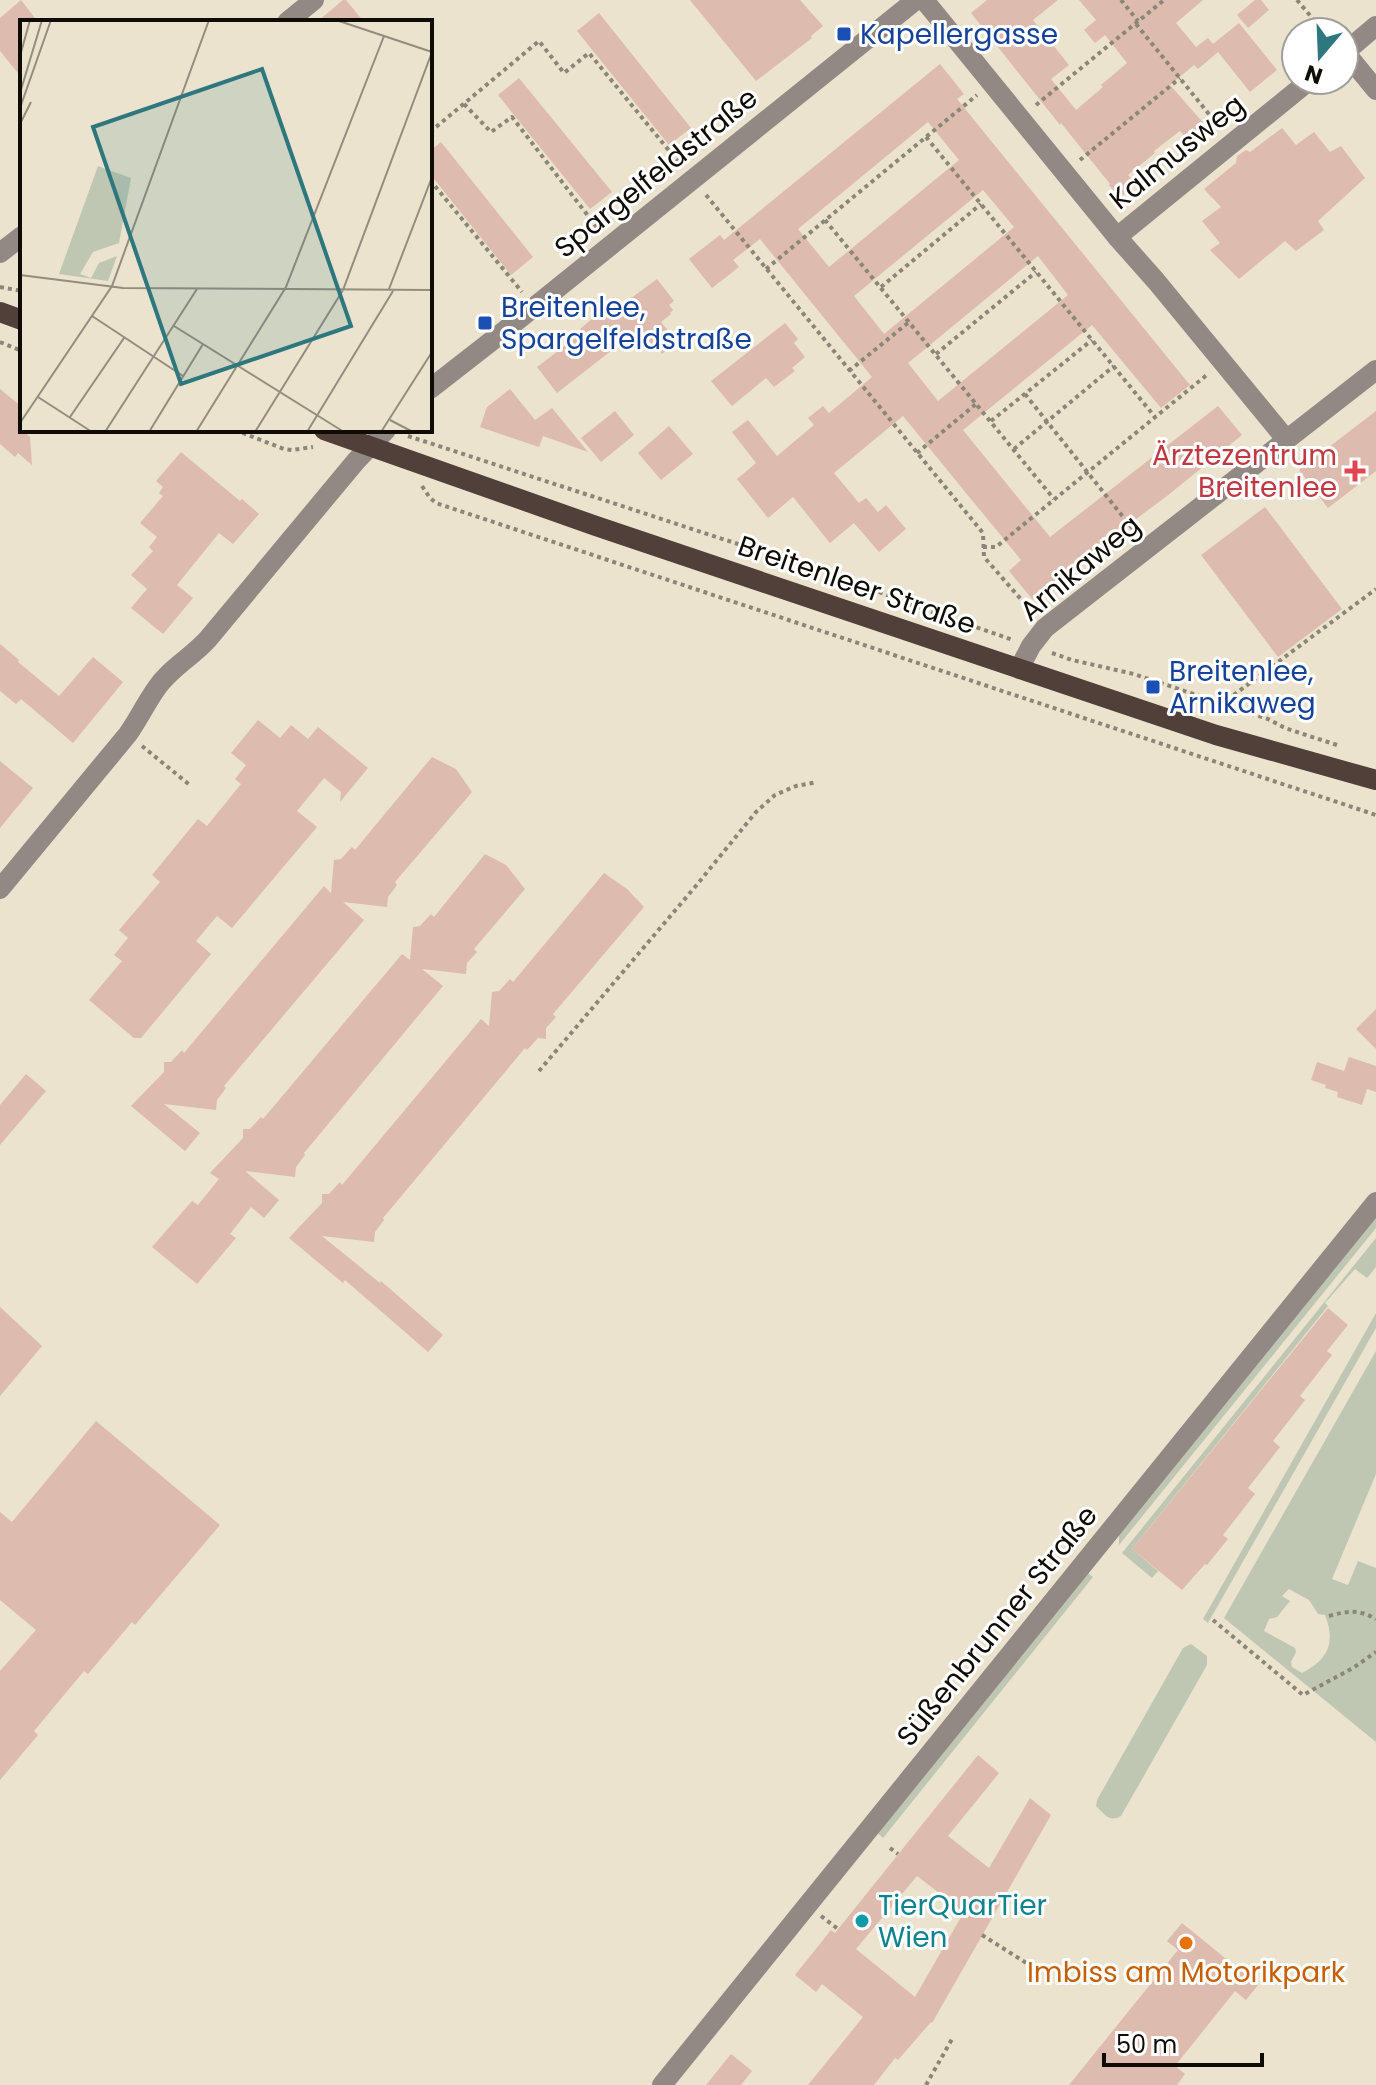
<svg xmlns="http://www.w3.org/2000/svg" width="1376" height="2085" viewBox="0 0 1376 2085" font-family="Poppins,sans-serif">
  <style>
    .green { fill: #bfc7b3; fill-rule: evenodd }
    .building { fill: #ddbbae; fill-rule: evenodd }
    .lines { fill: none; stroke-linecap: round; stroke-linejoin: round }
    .path { stroke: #8c8677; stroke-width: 4; stroke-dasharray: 4 4; stroke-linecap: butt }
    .minor { stroke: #928985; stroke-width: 20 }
    .major { stroke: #504039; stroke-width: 20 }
    .transit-dot { fill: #1a4fb4; stroke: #fff; stroke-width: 3 }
    .health-dot { fill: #e0444e; stroke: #fff; stroke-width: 3 }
    .culture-dot { fill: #0f9aa8; stroke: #fff; stroke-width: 3 }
    .food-dot { fill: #e8710a; stroke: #fff; stroke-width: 3 }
    .labels { text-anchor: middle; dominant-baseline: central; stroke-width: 6; stroke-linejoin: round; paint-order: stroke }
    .transit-label { font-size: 28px; fill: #164399; stroke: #fff; text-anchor: start }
    .street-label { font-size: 28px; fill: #0e0c05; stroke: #fff }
    .health-label { font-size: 28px; fill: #be3a42; stroke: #fff; text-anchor: end }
    .culture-label { font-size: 28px; fill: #0d838f; stroke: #fff; text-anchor: start }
    .food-label { font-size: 28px; fill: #c56008; stroke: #fff }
    .inset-road { fill: none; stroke: #938d7e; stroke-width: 2 }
    .view { fill: #2e777f; fill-opacity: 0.15; stroke: #2e777f; stroke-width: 4 }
    .inset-edge { fill: none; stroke: #0e0c05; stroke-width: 4 }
  </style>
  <rect width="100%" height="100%" fill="#ebe3ce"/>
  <!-- green -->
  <g class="green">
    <polygon points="1376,1212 1376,1228 1119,1545 1119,1533"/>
    <polygon points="1376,1238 1376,1267 1367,1278 1355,1269 1325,1303 1328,1306 1132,1549 1158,1571 1152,1578 1122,1553"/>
    <polygon points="1376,1313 1376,1328 1208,1623 1203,1619"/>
    <path d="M1376,1351V1474L1332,1579L1348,1585L1358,1561L1376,1568V1742L1224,1618ZM1289,1589L1309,1600L1318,1614L1325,1615C1336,1643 1328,1660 1302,1673L1292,1667L1291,1662L1296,1652L1295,1648L1264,1631L1269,1619L1277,1617L1290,1601L1282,1596Z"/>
    <polygon points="1088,1573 1093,1577 883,1838 875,1831"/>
    <path d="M1191,1644L1207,1656V1665L1121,1816C1110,1823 1104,1814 1096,1806L1097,1800L1183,1648Z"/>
  </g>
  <!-- building -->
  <g class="building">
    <polygon points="21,0 38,22 22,22 22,78 0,51 0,18"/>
    <polygon points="343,0 346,0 364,22 317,22"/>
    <polygon points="690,0 800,0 823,26 811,36 812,38 756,81"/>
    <polygon points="987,0 1058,0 1033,20 1069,65 1051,79 1076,110 1103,87 1101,85 1127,63 1105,35 1095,43 1084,30 1096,20 1079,0 1203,0 1176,23 1196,47 1208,38 1213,44 1239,23 1277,70 1250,92 1218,52 1198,69 1194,65 1170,85 1207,127 1190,142 1180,131 1154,151 1155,153 1128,175 1136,184 1119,198 1109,185 1110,184 1061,123 1060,125 971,13"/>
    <polygon points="1255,0 1261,0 1269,10 1248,28 1237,15"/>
    <polygon points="599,13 691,128 669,145 577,31"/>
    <path d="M940,64L964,94L957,99L1190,385L1161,408L1092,325L963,430L1050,537L1218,406L1242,435L1167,496L1132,522L1131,520L1033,600L1009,571L1021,560L903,416L834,473L859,503L866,498L878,512L886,505L906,529L879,552L854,523L830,543L793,497L768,518L737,479L756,463L732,432L748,420L777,456L814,425L808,418L823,406L829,413L872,377L760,239L733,260L739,267L712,288L689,259L720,235L724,240ZM928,122L959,160L829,267L798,229ZM983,190L1014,227L884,334L854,296ZM1038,256L1068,295L938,401L908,363Z"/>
    <polygon points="519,78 612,192 590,209 498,95"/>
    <polygon points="1282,128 1296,145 1314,132 1330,152 1341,146 1365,178 1318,221 1324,230 1296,251 1285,241 1239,279 1210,250 1220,243 1202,221 1221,207 1204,189 1236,163 1237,156 1246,150 1250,152"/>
    <polygon points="441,142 533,257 511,275 430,174 430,151"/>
    <polygon points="657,279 674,301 669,305 673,310 670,313 671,314 661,322 677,342 662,354 655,344 653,346 639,329 557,393 537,367 583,332 580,329 606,307 611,313"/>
    <polygon points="785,323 798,339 794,343 805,357 792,368 795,371 774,387 766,378 732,406 711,381"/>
    <polygon points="0,389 22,407 22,430 30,437 32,465 18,453 15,457 0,444"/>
    <polygon points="510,389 535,420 552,408 588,452 543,436 539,447 480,427 487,407"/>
    <polygon points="615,411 634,435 601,462 581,438"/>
    <polygon points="1376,411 1376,471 1328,508 1299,470"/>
    <polygon points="669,426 693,454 661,480 638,453"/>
    <polygon points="181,452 240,501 242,499 259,514 233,544 219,533 177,585 193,598 163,634 131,608 147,589 131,575 153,551 149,547 157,537 140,523 163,496 159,493 163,487 156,481"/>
    <polygon points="1265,507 1342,609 1278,657 1201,555"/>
    <polygon points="0,644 19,660 18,662 59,696 93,657 123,682 73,743 21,699 16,704 0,691"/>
    <polygon points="258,720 280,738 291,725 308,739 318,727 368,768 340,802 341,792 324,778 297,811 317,827 232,928 217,916 196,941 211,954 141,1038 134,1038 89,1000 122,961 114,955 128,938 119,930 160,882 152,875 198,819 207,826 241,784 235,779 246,765 231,753"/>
    <polygon points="432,757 456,769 472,792 395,882 397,885 388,897 387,907 343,902 364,920 224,1086 226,1088 217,1100 216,1110 164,1104 200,1133 185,1151 131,1106 164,1072 164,1062 171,1062 182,1050 184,1053 324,886 331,893 334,860 341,859 352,847 355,850"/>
    <polygon points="0,761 33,788 0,828"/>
    <polygon points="485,854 506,865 525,889 474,949 477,952 467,963 466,974 422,969 443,986 304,1153 305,1155 296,1167 295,1177 245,1171 279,1200 264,1218 251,1207 230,1234 236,1238 197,1284 152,1247 192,1201 198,1205 219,1179 210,1173 243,1138 243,1129 250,1129 261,1117 263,1119 402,954 410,960 413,927 420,926 431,914 434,917"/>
    <polygon points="604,873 627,889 644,907 553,1014 556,1017 546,1028 546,1039 538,1038 527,1050 525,1048 383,1218 384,1220 375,1232 374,1242 322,1236 380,1283 381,1281 443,1335 428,1352 345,1280 343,1283 289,1238 322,1203 322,1194 329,1194 340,1182 342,1185 481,1019 489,1026 492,992 499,991 510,979 513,982"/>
    <polygon points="1376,1009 1376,1049 1356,1029"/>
    <polygon points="1349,1057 1376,1066 1376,1092 1367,1089 1362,1105 1337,1097 1338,1092 1325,1088 1326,1085 1311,1080 1317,1062 1344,1071"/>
    <polygon points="26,1074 46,1091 0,1145 0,1105"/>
    <polygon points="0,1307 42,1346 0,1396"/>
    <polygon points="1328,1308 1348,1325 1327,1351 1332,1355 1300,1396 1305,1400 1273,1441 1280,1447 1248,1488 1255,1494 1223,1535 1228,1539 1207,1565 1205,1564 1182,1590 1132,1549"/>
    <polygon points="96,1421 220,1525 135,1625 132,1622 88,1674 84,1671 34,1731 38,1735 0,1780 0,1671 36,1630 0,1600 0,1512 12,1522"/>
    <path d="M978,1755L999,1773L948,1836L989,1868L1030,1798L1051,1815L932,2023L931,2022L898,2060L895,2058L874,2085H808L863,2017L822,1984L816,1992L795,1975L831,1930L835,1933ZM917,1876L964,1912L915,1997L856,1949Z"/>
    <polygon points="1182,1923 1258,1985 1246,2000 1235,1991 1175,2066 1185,2074 1177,2085 1069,2085 1178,1950 1167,1941"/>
    <polygon points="731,2054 752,2071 741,2085 706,2085"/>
  </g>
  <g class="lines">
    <!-- path -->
    <g class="path">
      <polyline points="1121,0 1138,21"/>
      <polyline points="1297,0 1324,32"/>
      <polyline points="1136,24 1221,129"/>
      <polyline points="464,104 491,132 512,117 599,230"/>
      <polyline points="1036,105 1164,0"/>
      <polyline points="430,132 539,41 564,73 589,53 680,164"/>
      <polyline points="926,137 1155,417"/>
      <polyline points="1080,160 1180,78"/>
      <polyline points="430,180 522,292"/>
      <polyline points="706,195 983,533 984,557 1033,613"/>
      <polyline points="825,220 1054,499"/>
      <polyline points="766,269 977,95"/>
      <polyline points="0,287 22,291"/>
      <polyline points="881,287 981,204"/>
      <polyline points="0,342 22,351"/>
      <polyline points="936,354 1036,272"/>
      <polyline points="849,371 909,322"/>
      <polyline points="1025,394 1136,533"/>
      <polyline points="991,421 1092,340"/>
      <polyline points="235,430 284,449 292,450 313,447"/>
      <polyline points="408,436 851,581 915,606 1013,640"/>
      <polyline points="1014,449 1114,366"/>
      <polyline points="917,453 976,404"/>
      <polyline points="422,486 430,498 436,503 1376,815"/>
      <polyline points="983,547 996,547 1208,374"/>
      <polyline points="1052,653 1072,660 1134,674 1268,719 1285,728 1340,746"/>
      <polyline points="1222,715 1227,700 1376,589"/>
      <polyline points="142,746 191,786"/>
      <polyline points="539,1071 695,887 756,812 775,795 796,786 817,782"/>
      <path d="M1329,1616C1347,1611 1359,1609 1376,1619"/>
      <polyline points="1213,1620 1303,1695 1353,1668 1376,1652"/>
      <polyline points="890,1848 898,1854"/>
      <polyline points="821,1916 838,1929"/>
      <polyline points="982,1935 1039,1971"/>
      <polyline points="926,2085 952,2039"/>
    </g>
    <!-- minor -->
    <g class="minor">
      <polyline points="924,0 1117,237 1156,281 1286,439"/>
      <polyline points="287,22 314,0"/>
      <polyline points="1345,52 1376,90"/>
      <polyline points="1344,53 1376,26"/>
      <polyline points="1117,237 1310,80"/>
      <polyline points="0,253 22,236"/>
      <polyline points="430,389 498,336 916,0"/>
      <polyline points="1019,669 1031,646 1045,628 1376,370"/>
      <path d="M0,889L128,734C138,720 146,703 156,689C169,669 192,657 208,639L356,461L386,430"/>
      <polyline points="662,2085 1376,1202"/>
    </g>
    <!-- major -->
    <g class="major">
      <polyline points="0,312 22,320"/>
      <polyline points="324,430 596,526 1216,735 1376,780"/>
    </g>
  </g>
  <!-- markers -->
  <g class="transit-dot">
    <rect x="836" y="26" width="16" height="16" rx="4"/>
    <rect x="477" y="315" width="16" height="16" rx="4"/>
    <rect x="1145" y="679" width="16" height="16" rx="4"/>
  </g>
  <path class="health-dot" d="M1351 459h8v8h8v8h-8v8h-8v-8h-8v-8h8z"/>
  <circle class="culture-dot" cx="862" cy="1921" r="8"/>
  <circle class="food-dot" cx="1186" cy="1943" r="8"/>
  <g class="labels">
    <!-- transit labels -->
    <g class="transit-label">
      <text x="860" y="34">Kapellergasse</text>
      <text x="501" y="307">Breitenlee,<tspan x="501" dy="32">Spargelfeldstraße</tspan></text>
      <text x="1169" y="671">Breitenlee,<tspan x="1169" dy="32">Arnikaweg</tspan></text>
    </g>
    <!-- street labels -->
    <g class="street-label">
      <text transform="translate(1177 152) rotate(-39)">Kalmusweg</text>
      <text transform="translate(656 173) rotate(-39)">Spargelfeldstraße</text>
      <text transform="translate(1080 568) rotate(-40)">Arnikaweg</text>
      <text transform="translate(857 585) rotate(19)">Breitenleer Straße</text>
      <text transform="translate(997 1626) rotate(-51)">Süßenbrunner Straße</text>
    </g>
    <!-- health labels -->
    <g class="health-label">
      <text x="1337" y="455">Ärztezentrum<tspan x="1337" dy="32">Breitenlee</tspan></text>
    </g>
    <!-- culture labels -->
    <g class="culture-label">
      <text x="878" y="1905">TierQuarTier<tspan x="878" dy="32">Wien</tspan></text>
    </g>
    <!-- food labels -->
    <g class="food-label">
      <text x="1186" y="1972">Imbiss am Motorikpark</text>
    </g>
  </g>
  <!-- overview -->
  <g transform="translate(20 20)">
    <rect width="412" height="412" fill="#ebe3ce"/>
    <path d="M78,146L111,158L99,223L73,232L60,254L71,258L79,243L97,236L88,261L39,254Z" fill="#bfc7b3"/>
    <path class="inset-road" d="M316,0L412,32M0,36L10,0M0,73L22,0M0,88L31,0M0,104L11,82M0,255L103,268L412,270M369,269L412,157M72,296L163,356M154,306L324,412M18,377L72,412M50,397L104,318M370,400L393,412M0,403L92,266L189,0M85,412L177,269M129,412L183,324M176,412L266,267L364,16M235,412L323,270L412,32M287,412L373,271M361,412L412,332"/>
    <path class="view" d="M242,49L331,306L161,364L73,107Z"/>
    <rect width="412" height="412" class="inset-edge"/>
  </g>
  <!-- north arrow -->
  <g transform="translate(1320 56) rotate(199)"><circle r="38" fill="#ffffff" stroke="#9f9e9b" stroke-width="2"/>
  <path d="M0-6L14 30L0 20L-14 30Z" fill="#2e777f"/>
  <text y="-12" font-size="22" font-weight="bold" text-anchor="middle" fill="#0e0c05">N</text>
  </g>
  <!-- scale -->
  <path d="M1104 2053v12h158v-12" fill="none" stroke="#0e0c05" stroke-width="4"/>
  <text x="1116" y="2053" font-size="24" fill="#0e0c05" stroke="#ffffff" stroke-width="6" paint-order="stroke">50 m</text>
</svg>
